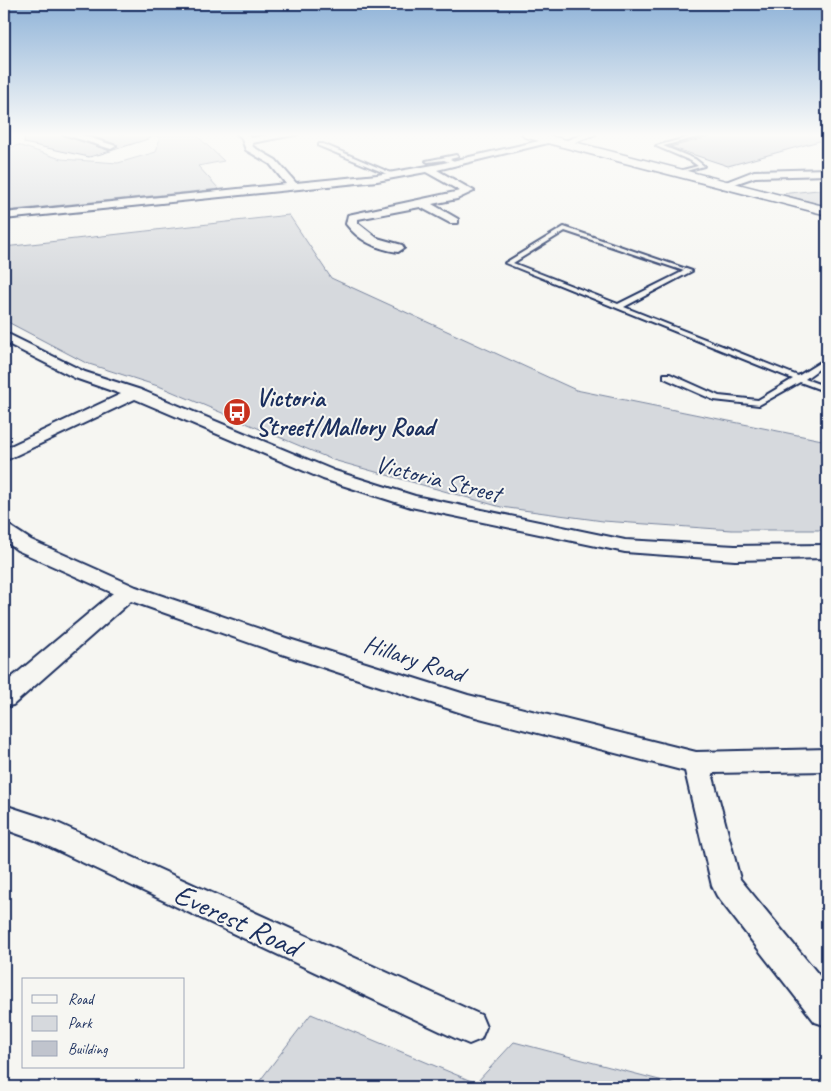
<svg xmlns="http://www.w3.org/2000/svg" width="831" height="1091" viewBox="0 0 831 1091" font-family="Caveat,sans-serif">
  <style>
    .green { fill: #d6d9dd; stroke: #78849e }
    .building { fill: #c0c4cd; stroke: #1b2f5e }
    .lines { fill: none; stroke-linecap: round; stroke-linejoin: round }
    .lane-casing { stroke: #1b2f5e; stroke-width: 4 }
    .street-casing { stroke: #1b2f5e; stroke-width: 4 }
    .secondary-casing { stroke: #1b2f5e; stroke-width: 3 }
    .lane { fill: #f6f6f2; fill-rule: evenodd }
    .street { fill: #f6f6f2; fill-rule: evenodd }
    .secondary { fill: #f6f6f2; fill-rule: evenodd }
    .labels { text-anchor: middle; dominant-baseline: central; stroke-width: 4; stroke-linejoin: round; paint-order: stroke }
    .poi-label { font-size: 25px; font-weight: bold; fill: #1b2f5e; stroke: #f6f6f2; text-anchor: start }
    .street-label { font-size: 25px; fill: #1b2f5e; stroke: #f6f6f2 }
    .near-street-label { font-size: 30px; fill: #1b2f5e; stroke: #f6f6f2 }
  </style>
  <rect width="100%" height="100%" fill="#f6f6f2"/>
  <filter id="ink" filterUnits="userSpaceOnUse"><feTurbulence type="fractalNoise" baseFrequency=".02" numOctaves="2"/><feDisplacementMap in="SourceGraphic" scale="10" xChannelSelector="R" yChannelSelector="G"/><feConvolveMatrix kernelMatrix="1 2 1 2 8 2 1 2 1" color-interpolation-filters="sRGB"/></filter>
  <g filter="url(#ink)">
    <!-- green -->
    <g class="green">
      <polygon points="145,134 195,134 224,161 198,166 219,189 4,211 4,150 18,145 61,159 118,163 156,152 160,137"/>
      <polygon points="827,189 827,206 780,194"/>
      <polygon points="289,215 331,278 576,390 827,441 827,530 732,530 603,521 501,507 333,460 161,387 86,363 4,320 4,247"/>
      <polygon points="311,1014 476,1083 514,1042 686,1087 255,1087"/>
    </g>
    <!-- building -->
    <g class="building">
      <polygon points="25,134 61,134 110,151 118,145 85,134 150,134 151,138 101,154 89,157 24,143"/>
      <polygon points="721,134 822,134 823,140 728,166 670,147"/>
    </g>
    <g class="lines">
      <!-- lane casing -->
      <g class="lane-casing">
        <g id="lane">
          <polygon points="701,134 709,134 663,146 695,159 704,166 675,174 675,172 698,166 691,161 656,146"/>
          <polygon points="319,144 323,144 396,175 392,176 319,146"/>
          <polygon points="456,155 458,157 450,159 458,163 456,165 444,160 428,162 426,161"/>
          <path d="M564,227L692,271L624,307L798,376L827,358V363L805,379L827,387V392L800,382L759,405L714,400L664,378V374H670L719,396L758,400L793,379L505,263ZM565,231L684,271L618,304L513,263Z"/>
        </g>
      </g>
      <!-- street casing -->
      <g class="street-casing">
        <g id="street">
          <polygon points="63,134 78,134 116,146 111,149"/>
          <path d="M237,134H248L250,138L275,134H299L252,143L253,147L276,160L296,183L377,175L439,164L552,138L556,141L437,170L474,191L457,199L432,204L458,219V223H450L420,207L358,219V223L377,238L402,245L404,248L398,252C377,249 359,241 346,224L348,215L460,191L426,172L377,181L4,219V213L286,184L270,164L246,150L241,137Z"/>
          <polygon points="583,134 596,134 565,146 557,144"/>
          <polygon points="827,169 827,175 755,177 723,188 718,185 754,171"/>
          <polygon points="4,332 85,372 141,390 335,471 415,496 625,540 735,546 827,545 827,558 735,560 625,552 411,507 323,479 135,399 4,461 4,449 121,394 75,378 4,342"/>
          <polygon points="4,525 11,527 31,540 136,587 289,639 468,695 696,752 827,749 827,771 712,773 740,879 827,985 827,1026 815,1022 717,896 712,886 685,771 468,715 273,651 131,601 13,705 4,707 4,684 113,593 17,550 4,540"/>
          <polygon points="4,805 53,821 481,1015 486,1027 481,1039 469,1044 457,1039 35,840 4,829"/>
        </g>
      </g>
      <!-- secondary casing -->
      <g class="secondary-casing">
        <polygon id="secondary" points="522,134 543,134 827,207 827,215 524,137"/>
      </g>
      <!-- lane -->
      <use href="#lane" class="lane"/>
      <!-- street -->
      <use href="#street" class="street"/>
      <!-- secondary -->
      <use href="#secondary" class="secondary"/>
    </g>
  </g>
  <!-- sky -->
  <linearGradient id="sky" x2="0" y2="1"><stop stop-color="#8fb3d8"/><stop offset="0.47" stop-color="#fbfbf9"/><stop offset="1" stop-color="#fbfbf9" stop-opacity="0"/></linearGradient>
  <rect width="831" height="287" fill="url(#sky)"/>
  <!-- icons -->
  <defs>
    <g id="bus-disc" transform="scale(1.4375)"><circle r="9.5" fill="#c8321e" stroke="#f6f6f2"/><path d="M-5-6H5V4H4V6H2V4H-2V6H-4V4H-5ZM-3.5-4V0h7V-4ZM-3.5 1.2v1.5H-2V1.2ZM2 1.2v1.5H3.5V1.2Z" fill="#fff"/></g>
  </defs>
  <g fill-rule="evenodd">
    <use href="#bus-disc" x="237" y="412"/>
  </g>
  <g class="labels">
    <!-- poi labels -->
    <g class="poi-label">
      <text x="256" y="398">Victoria<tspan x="256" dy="29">Street/Mallory Road</tspan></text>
    </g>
    <!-- street labels -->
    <g class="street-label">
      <text transform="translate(438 479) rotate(14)">Victoria Street</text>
      <text transform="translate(414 659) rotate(18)">Hillary Road</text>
    </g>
    <!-- near-street labels -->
    <g class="near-street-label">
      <text transform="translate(237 920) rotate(25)">Everest Road</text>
    </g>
  </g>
  <!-- margin -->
  <rect width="831" height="1091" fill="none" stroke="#f6f6f2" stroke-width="20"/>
  <rect x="10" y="10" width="811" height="1071" fill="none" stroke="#1b2f5e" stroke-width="2" filter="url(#ink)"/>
  <!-- legend -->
  <rect x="22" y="978" width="162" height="90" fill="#f6f6f2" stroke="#9ea6b7"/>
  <rect x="32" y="995" width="25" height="8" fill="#f6f6f2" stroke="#9ea6b7"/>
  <text x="68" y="1004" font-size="15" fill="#1b2f5e">Road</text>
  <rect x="32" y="1016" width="25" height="15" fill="#d6d9dd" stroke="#9ea6b7"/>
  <text x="68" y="1028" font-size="15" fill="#1b2f5e">Park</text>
  <rect x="32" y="1041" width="25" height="15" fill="#c0c4cd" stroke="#9ea6b7"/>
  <text x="68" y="1054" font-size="15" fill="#1b2f5e">Building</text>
</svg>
